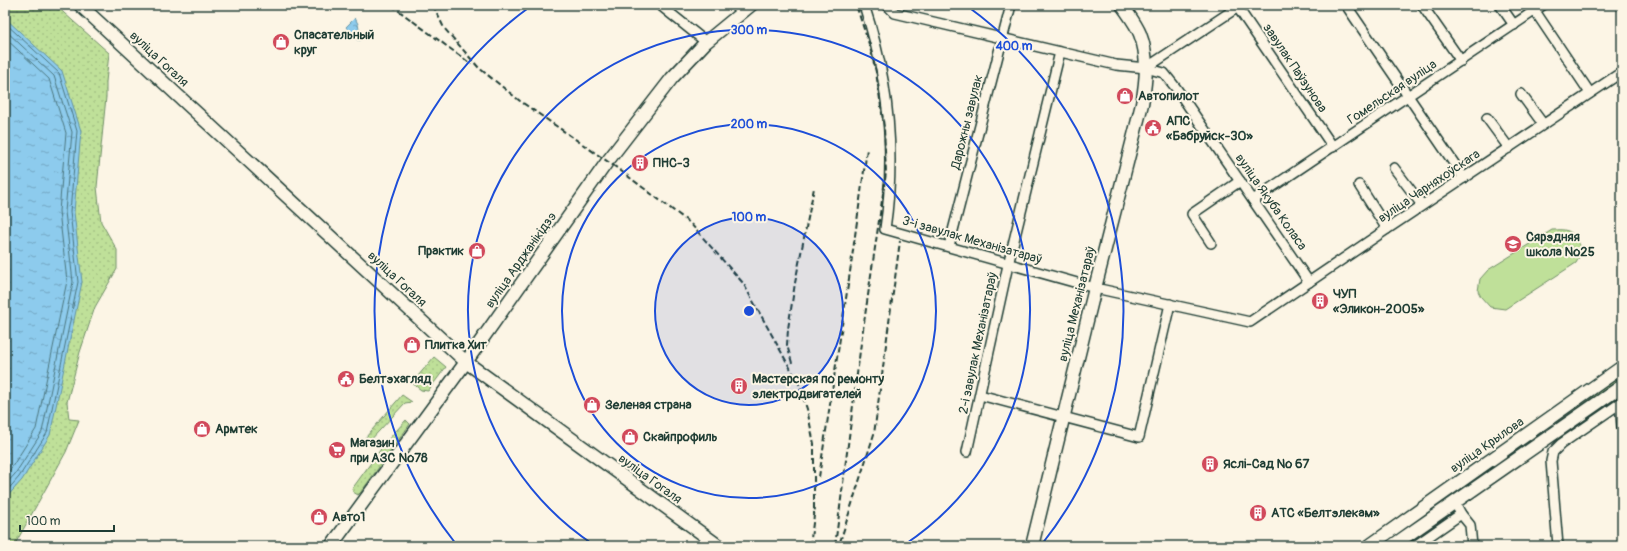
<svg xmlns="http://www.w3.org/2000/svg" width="1627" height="551" viewBox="0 0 1627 551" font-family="Pangolin,sans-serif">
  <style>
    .grass { fill: url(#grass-dots); stroke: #6f8e66 }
    .green { fill: #bfe099; stroke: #6f8e66 }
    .water { fill: url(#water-ripples); stroke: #6192a3 }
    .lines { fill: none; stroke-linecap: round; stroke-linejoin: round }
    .shore { stroke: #4b767e; stroke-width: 1 }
    .minor-casing { stroke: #1f3d34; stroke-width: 12 }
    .major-casing { stroke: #1f3d34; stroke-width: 15 }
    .minor { stroke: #fcf5e5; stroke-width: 9 }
    .major { stroke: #fcf5e5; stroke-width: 12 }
    .rail { stroke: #1f3d34; stroke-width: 2; stroke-dasharray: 6 3; stroke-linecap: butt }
    .ring { fill: none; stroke: #1d4ed8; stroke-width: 2 }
    .labels { text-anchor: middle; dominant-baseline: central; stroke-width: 4; stroke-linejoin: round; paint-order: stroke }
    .poi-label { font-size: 13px; font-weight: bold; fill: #1f3d34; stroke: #fcf5e5; text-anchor: start }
    .street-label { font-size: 13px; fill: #1f3d34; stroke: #fcf5e5 }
    .centre { fill: #1d4ed8; stroke: #fcf5e5; stroke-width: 2 }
    .ring-label { font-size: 12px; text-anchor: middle; font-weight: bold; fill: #1d4ed8; stroke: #fcf5e5; stroke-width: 4; stroke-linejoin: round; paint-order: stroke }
  </style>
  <defs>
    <pattern id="grass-dots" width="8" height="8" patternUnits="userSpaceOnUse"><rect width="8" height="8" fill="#bfe099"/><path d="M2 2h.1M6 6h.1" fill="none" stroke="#a4c184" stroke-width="1.8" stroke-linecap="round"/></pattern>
    <pattern id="water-ripples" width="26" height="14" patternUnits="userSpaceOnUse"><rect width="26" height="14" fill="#8dcbed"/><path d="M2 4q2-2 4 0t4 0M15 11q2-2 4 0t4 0" fill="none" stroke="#73a6c1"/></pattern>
  </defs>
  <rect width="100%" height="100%" fill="#fcf5e5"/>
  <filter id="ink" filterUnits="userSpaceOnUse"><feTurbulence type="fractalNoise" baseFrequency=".025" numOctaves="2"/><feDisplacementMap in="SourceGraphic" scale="8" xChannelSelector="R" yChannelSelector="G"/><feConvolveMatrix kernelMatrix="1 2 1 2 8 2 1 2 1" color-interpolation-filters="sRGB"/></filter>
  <g filter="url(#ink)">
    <!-- grass -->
    <g class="grass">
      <polygon points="5,5 55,5 109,53 106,82 106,97 97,187 101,222 117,250 117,269 95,307 80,352 67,402 69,419 79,420 66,452 14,546 5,546"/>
      <polygon points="434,357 446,367 428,391 421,390 412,383"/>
      <polygon points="1622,373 1622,379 1557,424 1556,423 1590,399 1603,386"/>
      <polygon points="402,395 412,402 405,403 367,444 360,444"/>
      <polygon points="406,420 410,424 408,427 361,492 358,495 353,492 352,489 386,442"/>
      <polygon points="1544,428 1545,430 1518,449 1501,464 1385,546 1376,546"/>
    </g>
    <!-- green -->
    <path class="green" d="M1552,230C1557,230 1563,229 1568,231C1581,237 1583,252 1576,263L1505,309L1490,307L1481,297L1478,291L1480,279L1488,270Z"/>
    <!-- water -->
    <g class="water">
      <polygon points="5,18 62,71 81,131 74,212 82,282 50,435 22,480 5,499"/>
      <polygon points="355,18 358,24 361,40 357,40 346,27"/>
    </g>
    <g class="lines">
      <!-- shore -->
      <g class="shore">
        <polyline points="5,23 59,73 77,131 70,212 78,282 47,433 19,477 5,493"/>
        <polyline points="5,30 54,76 72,132 65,212 73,282 42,432 15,474 5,485"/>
        <polyline points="5,38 49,79 66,133 59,211 67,281 36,429 10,470 5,476"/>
      </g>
      <!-- minor casing -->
      <g class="minor-casing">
        <g id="minor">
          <polyline points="660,5 706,42"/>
          <path d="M864,5C888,77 896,154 885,229L1095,288L1250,322L1387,229L1622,72"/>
          <polyline points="887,5 895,13 1116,65 1146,68 1164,73 1176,88 1309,282"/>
          <polyline points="1236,5 1333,147"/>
          <polyline points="1346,5 1464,178"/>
          <polyline points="1422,5 1461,61"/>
          <polyline points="1500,5 1514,25"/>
          <polyline points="1535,11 1590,93"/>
          <polyline points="1146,68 1241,5"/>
          <polyline points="1521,94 1543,124"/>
          <polyline points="1487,118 1509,148"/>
          <polyline points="1394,168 1422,205"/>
          <polyline points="1359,185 1387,229"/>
          <polyline points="1253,200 1543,5"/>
          <polyline points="1211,243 1192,214 1240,181"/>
          <polyline points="949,246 1011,5"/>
          <polyline points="980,395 1139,437 1170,304"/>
          <polyline points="1620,403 1622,427"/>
          <polyline points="967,452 1008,265 1060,52"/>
          <polyline points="1455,503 1461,514 1470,525 1472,546"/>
          <polyline points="1415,546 1461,514"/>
          <polyline points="1558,546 1551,461 1553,452 1561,444 1622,402"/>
        </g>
      </g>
      <!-- major casing -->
      <g class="major-casing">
        <g id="major">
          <polyline points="80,5 466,362 719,546"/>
          <polyline points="331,546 466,362 607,162 672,78 706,42 751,5"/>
          <path d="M1032,546L1095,288L1142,104C1146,81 1149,57 1140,34C1136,24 1128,14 1122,5"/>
          <polyline points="1369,546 1622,367"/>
          <polyline points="1392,546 1622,386"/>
        </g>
      </g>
      <!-- minor -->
      <use href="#minor" class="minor"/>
      <!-- major -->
      <use href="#major" class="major"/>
      <!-- rail -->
      <g class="rail">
        <polyline points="391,5 471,64"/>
        <polyline points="433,5 444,28 479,68 520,101 617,168 690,223 743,283 799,384 807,409 814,444 814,514"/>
        <polyline points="792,363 787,345 788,329 795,283 814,188"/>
        <polyline points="819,477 850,272 867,149"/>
        <polyline points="840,542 874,434 900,241"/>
        <polyline points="810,546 815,508"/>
        <polyline points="835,546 861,343 886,173 884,127 876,72 870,47 856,5"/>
      </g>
    </g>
  </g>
  <!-- distance rings -->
  <circle cx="749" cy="311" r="94" fill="#1d4ed8" fill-opacity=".12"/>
  <g class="ring">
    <circle cx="749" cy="311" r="94"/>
    <circle cx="749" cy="311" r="187"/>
    <path d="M594 545A281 281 0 1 1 904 545"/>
    <path d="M456 544A375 375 0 0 1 531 6M967 6A375 375 0 0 1 1042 544"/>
  </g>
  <!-- icons -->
  <defs>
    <g id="shop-disc" transform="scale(0.9)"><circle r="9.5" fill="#d1495b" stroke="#fcf5e5"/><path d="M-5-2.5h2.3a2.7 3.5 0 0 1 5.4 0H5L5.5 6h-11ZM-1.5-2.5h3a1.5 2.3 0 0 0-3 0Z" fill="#fff"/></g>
    <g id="civic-disc" transform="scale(0.9)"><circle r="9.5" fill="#d1495b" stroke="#fcf5e5"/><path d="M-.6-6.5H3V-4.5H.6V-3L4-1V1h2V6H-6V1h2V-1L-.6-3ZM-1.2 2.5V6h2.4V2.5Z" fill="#fff"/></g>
    <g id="building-disc" transform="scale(0.9)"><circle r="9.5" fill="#d1495b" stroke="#fcf5e5"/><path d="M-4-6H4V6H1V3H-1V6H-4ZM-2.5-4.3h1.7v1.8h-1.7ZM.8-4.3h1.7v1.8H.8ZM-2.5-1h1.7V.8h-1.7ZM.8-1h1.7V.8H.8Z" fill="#fff"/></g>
    <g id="school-disc" transform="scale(0.9)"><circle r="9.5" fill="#d1495b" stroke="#fcf5e5"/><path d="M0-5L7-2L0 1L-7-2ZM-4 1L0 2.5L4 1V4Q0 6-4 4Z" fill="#fff"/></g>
    <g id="supermarket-disc" transform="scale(0.9)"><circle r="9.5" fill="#d1495b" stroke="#fcf5e5"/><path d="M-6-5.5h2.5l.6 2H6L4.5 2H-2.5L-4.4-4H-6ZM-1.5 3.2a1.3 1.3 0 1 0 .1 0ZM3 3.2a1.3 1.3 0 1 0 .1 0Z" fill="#fff"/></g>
  </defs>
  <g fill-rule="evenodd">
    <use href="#shop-disc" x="281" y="42"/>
    <use href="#shop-disc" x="1125" y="96"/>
    <use href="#civic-disc" x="1153" y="128"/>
    <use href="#building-disc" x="640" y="163"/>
    <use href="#school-disc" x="1513" y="244"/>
    <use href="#shop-disc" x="477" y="251"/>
    <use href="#building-disc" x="1320" y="301"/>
    <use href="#shop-disc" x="412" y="345"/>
    <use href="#civic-disc" x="346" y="379"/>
    <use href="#building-disc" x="739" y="386"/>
    <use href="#shop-disc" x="592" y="405"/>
    <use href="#shop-disc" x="202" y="429"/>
    <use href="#shop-disc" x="630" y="437"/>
    <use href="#supermarket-disc" x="337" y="450"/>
    <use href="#building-disc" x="1210" y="464"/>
    <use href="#building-disc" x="1258" y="513"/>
    <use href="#shop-disc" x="319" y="517"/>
  </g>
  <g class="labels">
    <!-- poi labels -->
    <g class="poi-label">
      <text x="294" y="35">Спасательный<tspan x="294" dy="15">круг</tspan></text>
      <text x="1138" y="96">Автопилот</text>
      <text x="1166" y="121">АПС<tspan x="1166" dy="15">«Бабруйск-30»</tspan></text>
      <text x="653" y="163">ПНС-3</text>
      <text x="1526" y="237">Сярэдняя<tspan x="1526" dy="15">школа №25</tspan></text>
      <text x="464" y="251" text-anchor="end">Практик</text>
      <text x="1333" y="294">ЧУП<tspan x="1333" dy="15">«Эликон-2005»</tspan></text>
      <text x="425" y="345">Плитка Хит</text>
      <text x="359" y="379">Белтэхагляд</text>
      <text x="752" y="379">Мастерская по ремонту<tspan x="752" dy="15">электродвигателей</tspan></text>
      <text x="605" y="405">Зеленая страна</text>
      <text x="215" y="429">Армтек</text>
      <text x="643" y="437">Скайпрофиль</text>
      <text x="350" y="443">Магазин<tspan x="350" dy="15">при АЗС №78</tspan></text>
      <text x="1223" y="464">Яслі-Сад № 67</text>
      <text x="1271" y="513">АТС «Белтэлекам»</text>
      <text x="332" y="517">Авто1</text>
    </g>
    <!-- street labels -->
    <g class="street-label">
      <text transform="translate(159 59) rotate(43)">вуліца Гогаля</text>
      <text transform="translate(1295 68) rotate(56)">завулак Паўзунова</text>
      <text transform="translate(1392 92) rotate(-34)">Гомельская вуліца</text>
      <text transform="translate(967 122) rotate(-76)">Дарожны завулак</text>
      <text transform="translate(1429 186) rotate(-34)">вуліца Чарняхоўскага</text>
      <text transform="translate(1271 202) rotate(55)">вуліца Якуба Коласа</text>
      <text transform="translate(972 240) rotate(16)">3-і завулак Механізатараў</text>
      <text transform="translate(521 260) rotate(-55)">вуліца Арджанікідзэ</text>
      <text transform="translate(397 279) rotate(43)">вуліца Гогаля</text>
      <text transform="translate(1077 304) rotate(-76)">вуліца Механізатараў</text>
      <text transform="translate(978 343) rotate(-78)">2-і завулак Механізатараў</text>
      <text transform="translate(1487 445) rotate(-35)">вуліца Крылова</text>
      <text transform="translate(650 479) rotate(36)">вуліца Гогаля</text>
    </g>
  </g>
  <circle cx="749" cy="311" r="6" class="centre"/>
  <g class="ring-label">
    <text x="749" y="34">300 m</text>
    <text x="1014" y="50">400 m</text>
    <text x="749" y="128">200 m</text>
    <text x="749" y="221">100 m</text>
  </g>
  <!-- margin -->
  <rect width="1627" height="551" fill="none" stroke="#fcf5e5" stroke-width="20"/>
  <rect x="10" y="10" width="1607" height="531" fill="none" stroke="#1f3d34" stroke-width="1.5" filter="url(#ink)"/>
  <!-- scale -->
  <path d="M20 525v6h94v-6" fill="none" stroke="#1f3d34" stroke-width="2"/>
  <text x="26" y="525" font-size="12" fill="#1f3d34" stroke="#fcf5e5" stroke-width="3" paint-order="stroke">100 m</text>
</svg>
